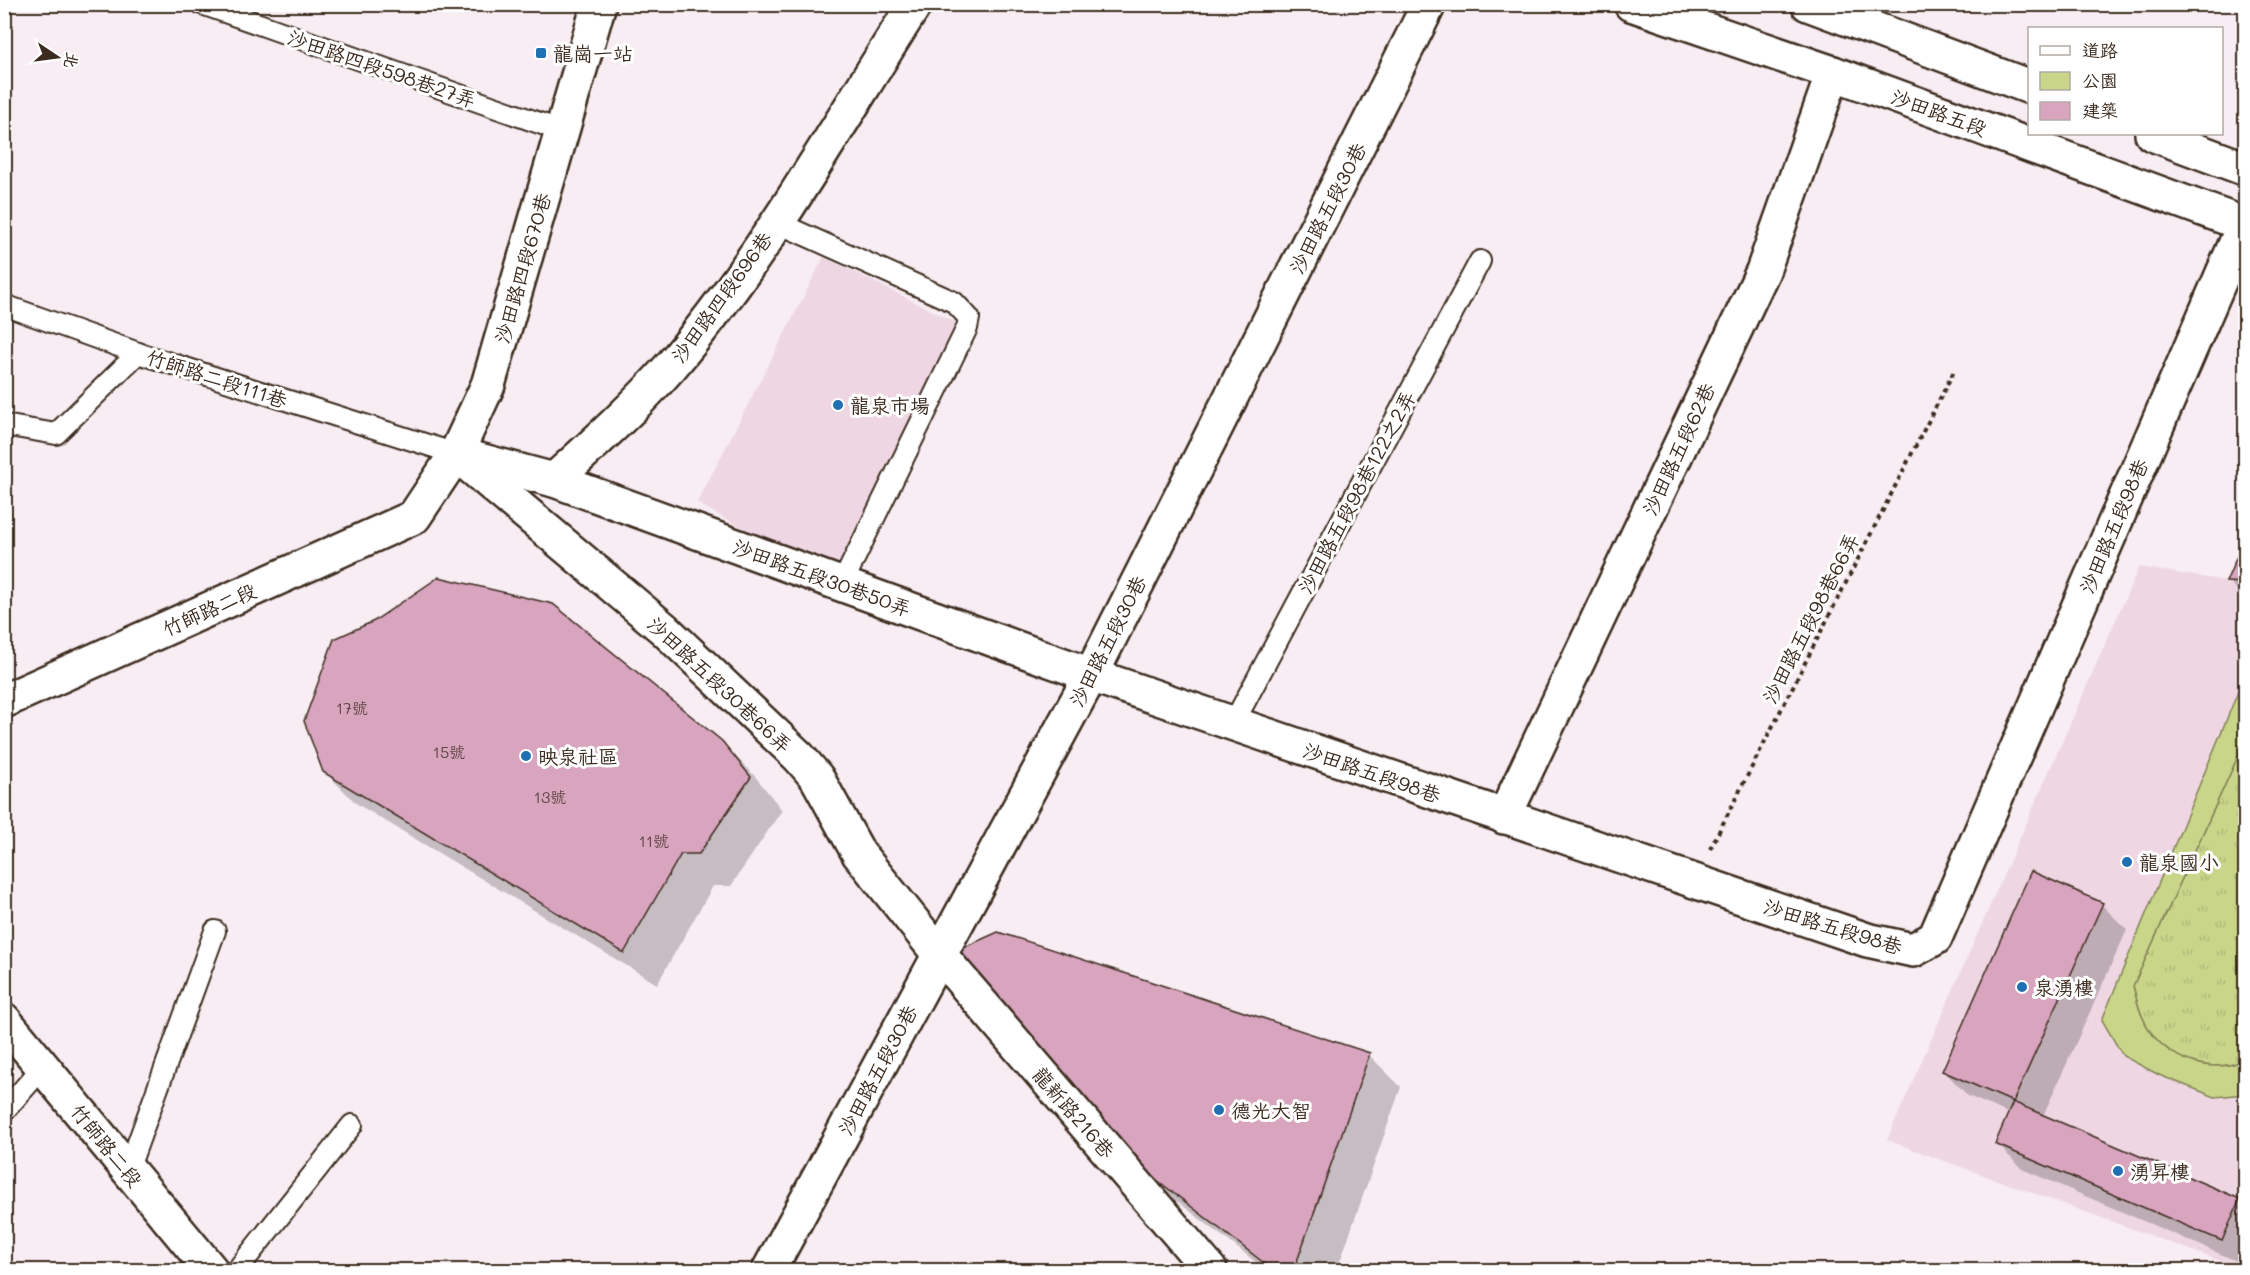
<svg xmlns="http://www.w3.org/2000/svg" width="2250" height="1275" viewBox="0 0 2250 1275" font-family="Mali,'LXGW WenKai TC',sans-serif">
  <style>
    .built { fill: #eed7e2 }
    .grass { fill: url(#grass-tufts); stroke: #828054; stroke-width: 1.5 }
    .park { fill: #c9d68a; stroke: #828054; stroke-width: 1.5 }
    .shadow { fill: #0003 }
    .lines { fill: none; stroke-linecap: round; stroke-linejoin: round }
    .stream { stroke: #70959f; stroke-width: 10 }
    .building { fill: #d8a4be; stroke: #3b2a1e; stroke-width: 1.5 }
    .lane-casing { stroke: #3b2a1e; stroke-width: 24 }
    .street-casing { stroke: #3b2a1e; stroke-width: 38 }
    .secondary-casing { stroke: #3b2a1e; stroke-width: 38 }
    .path { stroke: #3b2a1e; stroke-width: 4; stroke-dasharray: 4.5 4.5; stroke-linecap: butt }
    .lane { stroke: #fff; stroke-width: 20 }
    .street { stroke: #fff; stroke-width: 33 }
    .secondary { stroke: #fff; stroke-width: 33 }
    .poi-dot { fill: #1f6fb2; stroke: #fff; stroke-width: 2 }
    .labels { text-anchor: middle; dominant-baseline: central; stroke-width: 6; stroke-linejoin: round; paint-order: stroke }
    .number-label { font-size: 16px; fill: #624846 }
    .poi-label { font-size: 20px; fill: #3b2a1e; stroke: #fff; text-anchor: start }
    .street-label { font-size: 20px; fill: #3b2a1e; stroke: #fff }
  </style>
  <defs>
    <pattern id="grass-tufts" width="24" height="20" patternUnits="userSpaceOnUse" patternTransform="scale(1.5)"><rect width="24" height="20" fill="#c9d68a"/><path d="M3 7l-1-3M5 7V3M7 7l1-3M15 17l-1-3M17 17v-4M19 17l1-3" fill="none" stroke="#aeb877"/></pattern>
  </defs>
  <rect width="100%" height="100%" fill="#f7edf2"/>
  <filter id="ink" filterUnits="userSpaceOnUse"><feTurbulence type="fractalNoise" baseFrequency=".0167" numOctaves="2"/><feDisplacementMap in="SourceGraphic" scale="12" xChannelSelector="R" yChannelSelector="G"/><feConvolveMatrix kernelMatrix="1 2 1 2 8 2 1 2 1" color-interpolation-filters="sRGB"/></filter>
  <g filter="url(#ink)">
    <!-- built -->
    <g class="built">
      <polygon points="824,257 967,328 842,584 697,503"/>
      <polygon points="2139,567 2245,584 2245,1270 1887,1140"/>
    </g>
    <!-- grass -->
    <path class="grass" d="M2245,741V1060C2208,1077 2158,1056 2143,1018C2138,1008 2136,996 2133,986Z"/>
    <!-- park -->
    <path class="park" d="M2245,675V741L2133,986C2136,996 2138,1008 2143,1018C2158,1056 2208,1077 2245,1060V1094L2215,1097L2159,1075L2123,1056L2102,1020Z"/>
    <!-- shadow -->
    <g class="shadow">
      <polygon points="2246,539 2246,599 2228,581"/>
      <polygon points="721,742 754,775 782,810 731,886 713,886 657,984 357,804 324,771"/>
      <polygon points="2102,905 2127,930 2043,1116 2239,1200 2246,1206 2246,1265 2022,1169 1997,1144 2010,1114 1968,1096 1944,1071"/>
      <polygon points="1369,1055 1401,1087 1337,1270 1266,1270 1173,1198 1140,1165"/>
    </g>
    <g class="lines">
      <!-- stream -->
      <polyline class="stream" points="2242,4 2246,6"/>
    </g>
    <!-- building -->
    <g class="building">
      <polygon points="2246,535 2246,583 2226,582"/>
      <polygon points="439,577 553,604 722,741 751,777 699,854 681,854 624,953 323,772 304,721 334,639 374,621"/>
      <polygon points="2031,871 2103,903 2013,1102 1942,1071"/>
      <polygon points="998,932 1370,1053 1294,1270 1273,1270 1139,1166 958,969 960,949"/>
      <polygon points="2013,1102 2240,1199 2222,1241 1995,1144"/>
    </g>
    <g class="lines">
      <!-- lane casing -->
      <g class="lane-casing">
        <g id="lane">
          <polyline points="202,4 562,131"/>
          <polyline points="776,222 954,302 969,318 967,328 842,584"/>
          <polyline points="4,305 138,353"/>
          <polyline points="4,425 56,434 138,353 456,454"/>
          <polyline points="1233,724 1480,261"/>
          <polyline points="4,1111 43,1067"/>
          <polyline points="128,1170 215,931"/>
          <polyline points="237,1270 352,1125"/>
        </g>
      </g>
      <!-- street casing -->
      <g class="street-casing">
        <g id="street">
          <polyline points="456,454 664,629 799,757 817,778 859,854 939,954 1210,1270"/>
          <path d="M464,456L554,480C595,443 635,407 671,366C765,256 837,126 915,4"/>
          <polyline points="554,480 1091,675 1867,940 1913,950 1935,938 2246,220"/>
          <polyline points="4,701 414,517 456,454 488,385 599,4"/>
          <polyline points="1504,817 1763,271 1833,73"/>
          <polyline points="4,1020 211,1270"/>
          <polyline points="769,1270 1091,675 1429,4"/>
        </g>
      </g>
      <!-- secondary casing -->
      <g class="secondary-casing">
        <g id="secondary">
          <polyline points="1631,4 1833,73 2246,225"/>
          <polyline points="1808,4 2030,87"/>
          <polyline points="2152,134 2246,169"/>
        </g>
      </g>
      <!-- path -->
      <polyline class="path" points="1710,849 1955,369"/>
      <!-- lane -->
      <use href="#lane" class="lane"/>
      <!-- street -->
      <use href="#street" class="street"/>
      <!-- secondary -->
      <use href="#secondary" class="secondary"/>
    </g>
  </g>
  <!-- markers -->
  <g class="poi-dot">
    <rect x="535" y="47" width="12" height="12" rx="3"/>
    <circle cx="838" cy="405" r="6"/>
    <circle cx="526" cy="756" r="6"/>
    <circle cx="2127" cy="862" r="6"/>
    <circle cx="2022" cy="987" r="6"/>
    <circle cx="1219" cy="1110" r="6"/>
    <circle cx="2118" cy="1171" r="6"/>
  </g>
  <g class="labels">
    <!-- number labels -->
    <g class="number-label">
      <text x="352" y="707">17號</text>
      <text x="449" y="751">15號</text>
      <text x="550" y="796">13號</text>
      <text x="654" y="840">11號</text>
    </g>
    <!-- poi labels -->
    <g class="poi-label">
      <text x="553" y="53">龍崗一站</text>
      <text x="850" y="405">龍泉市場</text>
      <text x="538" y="756">映泉社區</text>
      <text x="2139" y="862">龍泉國小</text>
      <text x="2034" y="987">泉湧樓</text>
      <text x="1231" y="1110">德光大智</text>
      <text x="2130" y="1171">湧昇樓</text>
    </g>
    <!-- street labels -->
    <g class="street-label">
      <text transform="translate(382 68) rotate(19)">沙田路四段598巷27弄</text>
      <text transform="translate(1939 112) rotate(20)">沙田路五段</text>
      <text transform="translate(1327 208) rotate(-63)">沙田路五段30巷</text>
      <text transform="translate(522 268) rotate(-74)">沙田路四段670巷</text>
      <text transform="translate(721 297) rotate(-54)">沙田路四段696巷</text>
      <text transform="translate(217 378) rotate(18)">竹師路二段111巷</text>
      <text transform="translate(1678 449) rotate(-65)">沙田路五段62巷</text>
      <text transform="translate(1356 492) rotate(-62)">沙田路五段98巷122之2弄</text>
      <text transform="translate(2113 526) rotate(-67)">沙田路五段98巷</text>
      <text transform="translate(822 577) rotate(20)">沙田路五段30巷50弄</text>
      <text transform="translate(209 609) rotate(-24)">竹師路二段</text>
      <text transform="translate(1810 618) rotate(-63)">沙田路五段98巷66弄</text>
      <text transform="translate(1107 641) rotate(-63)">沙田路五段30巷</text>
      <text transform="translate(720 684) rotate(43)">沙田路五段30巷66弄</text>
      <text transform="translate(1372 772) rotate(19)">沙田路五段98巷</text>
      <text transform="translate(1833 926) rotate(17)">沙田路五段98巷</text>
      <text transform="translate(877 1070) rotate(-62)">沙田路五段30巷</text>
      <text transform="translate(1074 1112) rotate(49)">龍新路216巷</text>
      <text transform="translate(107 1145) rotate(51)">竹師路二段</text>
    </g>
  </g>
  <!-- margin -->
  <rect width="2250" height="1275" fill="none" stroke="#fff" stroke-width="24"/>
  <rect x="12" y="12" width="2226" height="1251" fill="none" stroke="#3b2a1e" stroke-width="2" filter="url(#ink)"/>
  <!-- legend -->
  <rect x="2028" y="27" width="195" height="108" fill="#ffffff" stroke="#b1aaa5" stroke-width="1.5"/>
  <rect x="2040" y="46" width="30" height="9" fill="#ffffff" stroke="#b1aaa5" stroke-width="1.5"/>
  <text x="2082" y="57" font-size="18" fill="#3b2a1e">道路</text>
  <rect x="2040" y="72" width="30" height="18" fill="#c9d68a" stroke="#b1aaa5" stroke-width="1.5"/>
  <text x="2082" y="87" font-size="18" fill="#3b2a1e">公園</text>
  <rect x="2040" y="102" width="30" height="18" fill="#d8a4be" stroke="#b1aaa5" stroke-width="1.5"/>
  <text x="2082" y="117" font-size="18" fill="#3b2a1e">建築</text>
  <!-- north arrow -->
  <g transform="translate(57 57) rotate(103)" stroke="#ffffff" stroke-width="4.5" paint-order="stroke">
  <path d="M0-4.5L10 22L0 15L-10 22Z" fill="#3b2a1e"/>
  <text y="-9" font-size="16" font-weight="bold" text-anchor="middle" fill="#3b2a1e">北</text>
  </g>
</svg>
